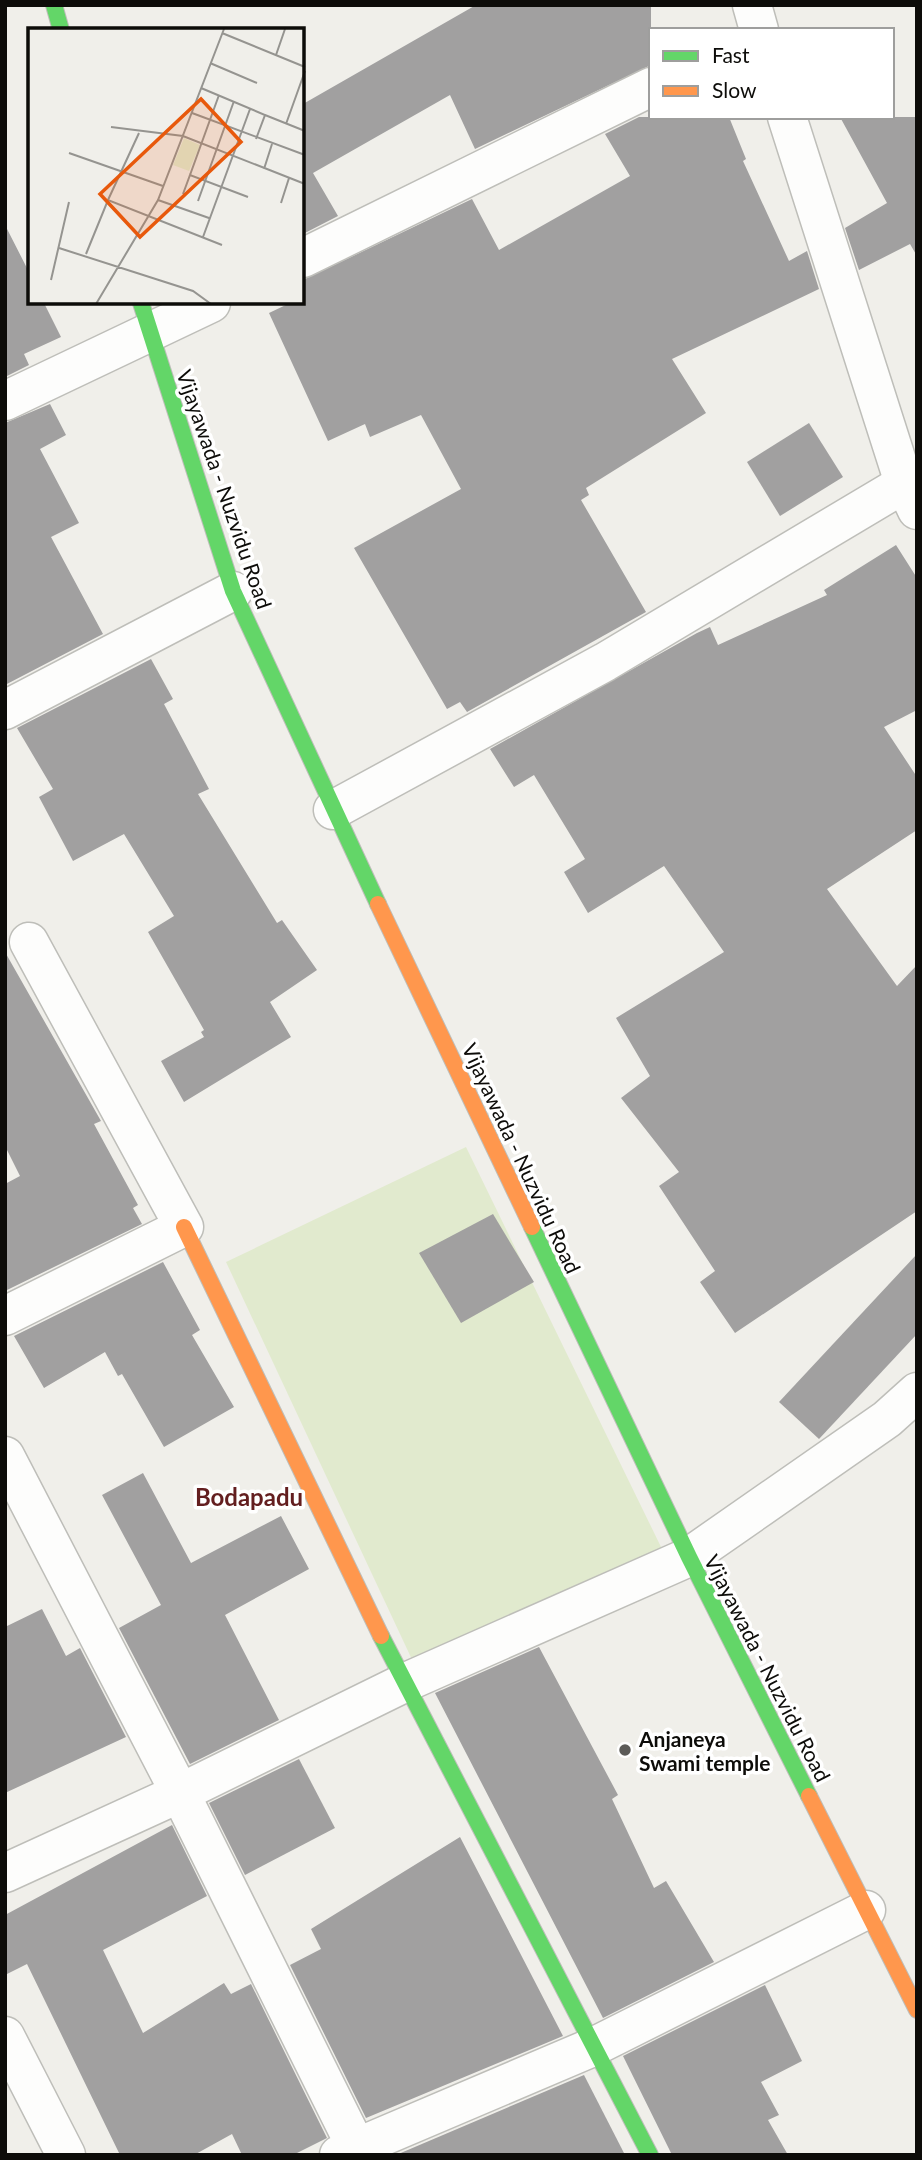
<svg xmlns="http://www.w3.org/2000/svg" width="922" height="2160" viewBox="0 0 922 2160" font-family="Lato,sans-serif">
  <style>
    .green { fill: #e1eace }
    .building { fill: #a1a0a0 }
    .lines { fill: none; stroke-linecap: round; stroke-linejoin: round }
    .street-casing { stroke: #bebeb9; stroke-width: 41 }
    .fast-casing { stroke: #bebeb9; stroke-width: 18 }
    .slow-casing { stroke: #bebeb9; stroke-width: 18 }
    .street { stroke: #fdfdfc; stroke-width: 38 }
    .fast { stroke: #63d668; stroke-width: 16 }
    .slow { stroke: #ff974d; stroke-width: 16 }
    .poi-dot { fill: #5c5b58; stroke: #fff; stroke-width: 2.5 }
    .labels { text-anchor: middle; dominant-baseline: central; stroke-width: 7; stroke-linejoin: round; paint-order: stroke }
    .street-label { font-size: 21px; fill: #0d0c09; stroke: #fff }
    .poi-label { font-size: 21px; font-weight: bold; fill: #0d0c09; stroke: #fff; text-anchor: start }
    .quarter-label { font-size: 24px; font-weight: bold; fill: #631e1f; stroke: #fff }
    .inset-road { fill: none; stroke: #959490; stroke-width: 2 }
    .view { fill: #e8590c; fill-opacity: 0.15; stroke: #e8590c; stroke-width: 3.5 }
    .inset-edge { fill: none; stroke: #0d0c09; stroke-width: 3.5 }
  </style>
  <rect width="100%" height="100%" fill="#f0efea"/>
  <!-- green -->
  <polygon class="green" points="466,1147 662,1549 415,1666 226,1262"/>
  <!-- building -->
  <g class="building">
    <polygon points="476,5 651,5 651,65 475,149 450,95 313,173 338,216 303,234 303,104"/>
    <polygon points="639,117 729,117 746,159 743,161 789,261 807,251 819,289 672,359 706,413 586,488 589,495 581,500 646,612 467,712 460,702 447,709 354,548 461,489 421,415 370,437 365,424 328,441 269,313 290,303 303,303 303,280 472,199 499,250 630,176 605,134"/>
    <polygon points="840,117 917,117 917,256 910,244 859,270 845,228 887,203"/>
    <polygon points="5,225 30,274 30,303 44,303 61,337 24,354 29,365 5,377"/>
    <polygon points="50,404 66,435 40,449 79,523 51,537 103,634 5,685 5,423"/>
    <polygon points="809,423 843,477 780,516 747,462"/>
    <polygon points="896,545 917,578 917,710 884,727 917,777 917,830 827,889 897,986 917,965 917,1211 735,1333 700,1282 715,1271 659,1186 679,1172 621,1098 650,1076 616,1018 724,952 664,866 588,913 564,872 585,859 534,775 514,787 490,749 697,633 710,627 718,645 827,595 824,590"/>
    <polygon points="151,659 173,699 164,704 209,789 198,794 277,923 282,920 317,970 270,1002 291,1037 184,1102 161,1061 204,1037 201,1032 204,1030 148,932 174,916 124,834 73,861 39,797 53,789 17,728"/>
    <polygon points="5,952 101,1121 94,1124 138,1205 133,1208 142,1224 5,1291 5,1184 20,1176 5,1146"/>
    <polygon points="493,1214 534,1282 461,1323 419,1253"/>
    <polygon points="917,1254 917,1334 819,1439 779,1402"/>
    <polygon points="163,1262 200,1330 192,1335 234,1407 164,1447 122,1374 118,1376 105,1352 44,1388 14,1336"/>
    <polygon points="143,1473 191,1563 281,1516 309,1569 225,1615 279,1720 190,1764 119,1628 161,1605 102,1495"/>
    <polygon points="42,1609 66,1656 80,1648 126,1737 5,1793 5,1627"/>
    <polygon points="539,1647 618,1795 612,1799 654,1888 666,1881 714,1962 603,2018 435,1693"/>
    <polygon points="299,1759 335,1828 245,1875 209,1803"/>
    <polygon points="172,1825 207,1896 103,1950 143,2033 224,1983 231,1994 251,1984 327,2138 293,2155 242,2155 232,2134 194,2155 120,2155 27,1964 5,1975 5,1915"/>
    <polygon points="460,1837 563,2036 366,2118 290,1965 321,1949 311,1929"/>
    <polygon points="765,1985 802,2061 761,2082 779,2115 768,2120 788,2155 672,2155 623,2056"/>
    <polygon points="584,2075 625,2155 396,2155"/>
  </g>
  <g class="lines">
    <!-- street casing -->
    <g class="street-casing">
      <g id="street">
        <polyline points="752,5 759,30"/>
        <polyline points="787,117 904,483 917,510"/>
        <polyline points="303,258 651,87"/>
        <polyline points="5,401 211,303"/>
        <polyline points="5,710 233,591"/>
        <polyline points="333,810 605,662 917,476"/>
        <polyline points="5,1316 184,1227 29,942"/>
        <polyline points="5,1456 180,1793 360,2155"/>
        <polyline points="5,1873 180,1793 404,1683 689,1557 887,1419 917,1392"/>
        <polyline points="5,2036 66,2155"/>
        <polyline points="339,2155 593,2047 866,1910"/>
      </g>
    </g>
    <!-- fast casing -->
    <g class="fast-casing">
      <g id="fast">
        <polyline points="54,5 61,30"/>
        <polyline points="141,303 233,591 378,904"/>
        <polyline points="532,1227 689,1557 809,1796"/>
        <polyline points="381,1636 650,2155"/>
      </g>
    </g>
    <!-- slow casing -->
    <g class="slow-casing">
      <g id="slow">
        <polyline points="378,904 532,1227"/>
        <polyline points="184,1227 381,1636"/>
        <polyline points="809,1796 917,2010"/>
      </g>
    </g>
    <!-- street -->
    <use href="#street" class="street"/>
    <!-- fast -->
    <use href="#fast" class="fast"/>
    <!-- slow -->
    <use href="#slow" class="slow"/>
  </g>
  <!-- markers -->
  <circle class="poi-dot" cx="625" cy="1750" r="7"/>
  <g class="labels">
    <!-- street labels -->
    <g class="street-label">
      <text transform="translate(225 489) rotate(71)">Vijayawada - Nuzvidu Road</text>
      <text transform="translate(522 1158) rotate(65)">Vijayawada - Nuzvidu Road</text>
      <text transform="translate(768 1668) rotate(63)">Vijayawada - Nuzvidu Road</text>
    </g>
    <!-- poi labels -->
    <g class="poi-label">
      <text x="639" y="1738">Anjaneya<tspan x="639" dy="24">Swami temple</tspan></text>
    </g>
    <!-- quarter labels -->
    <g class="quarter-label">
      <text x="249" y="1496">Bodapadu</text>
    </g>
  </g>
  <!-- overview -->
  <g transform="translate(28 28)">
    <rect width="276" height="276" fill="#f0efea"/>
    <path d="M156,110L172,117L161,143L145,137Z" fill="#e1eace"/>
    <path class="inset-road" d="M194,5L277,39M248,27L257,1M182,35L229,55M173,60L237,87L228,111M164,85L277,127M237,87L277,103M258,96L277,43M83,99L155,108L277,156M41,125L135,158M236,141L244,116M162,147L191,67M155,166L162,147L220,169M80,172L111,105M130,172L181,190M170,173L206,73M253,175L261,150M175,209L222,81M31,220L165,263L183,276M58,226L80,172L194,217M23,252L41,174M68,276L130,172L196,1"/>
    <path class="view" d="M173,71L213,114L112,209L72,166Z"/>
    <rect width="276" height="276" class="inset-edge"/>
  </g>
  <!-- border -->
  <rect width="922" height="2160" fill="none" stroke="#0d0c09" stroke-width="14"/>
  <!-- legend -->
  <rect x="649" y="28" width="245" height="91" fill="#ffffff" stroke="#9e9e9d" stroke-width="2"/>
  <rect x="663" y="51" width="35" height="10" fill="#63d668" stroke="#9e9e9d" stroke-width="2"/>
  <text x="712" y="63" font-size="21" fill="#0d0c09">Fast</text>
  <rect x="663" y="86" width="35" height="10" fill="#ff974d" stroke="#9e9e9d" stroke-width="2"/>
  <text x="712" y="98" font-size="21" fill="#0d0c09">Slow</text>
</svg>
